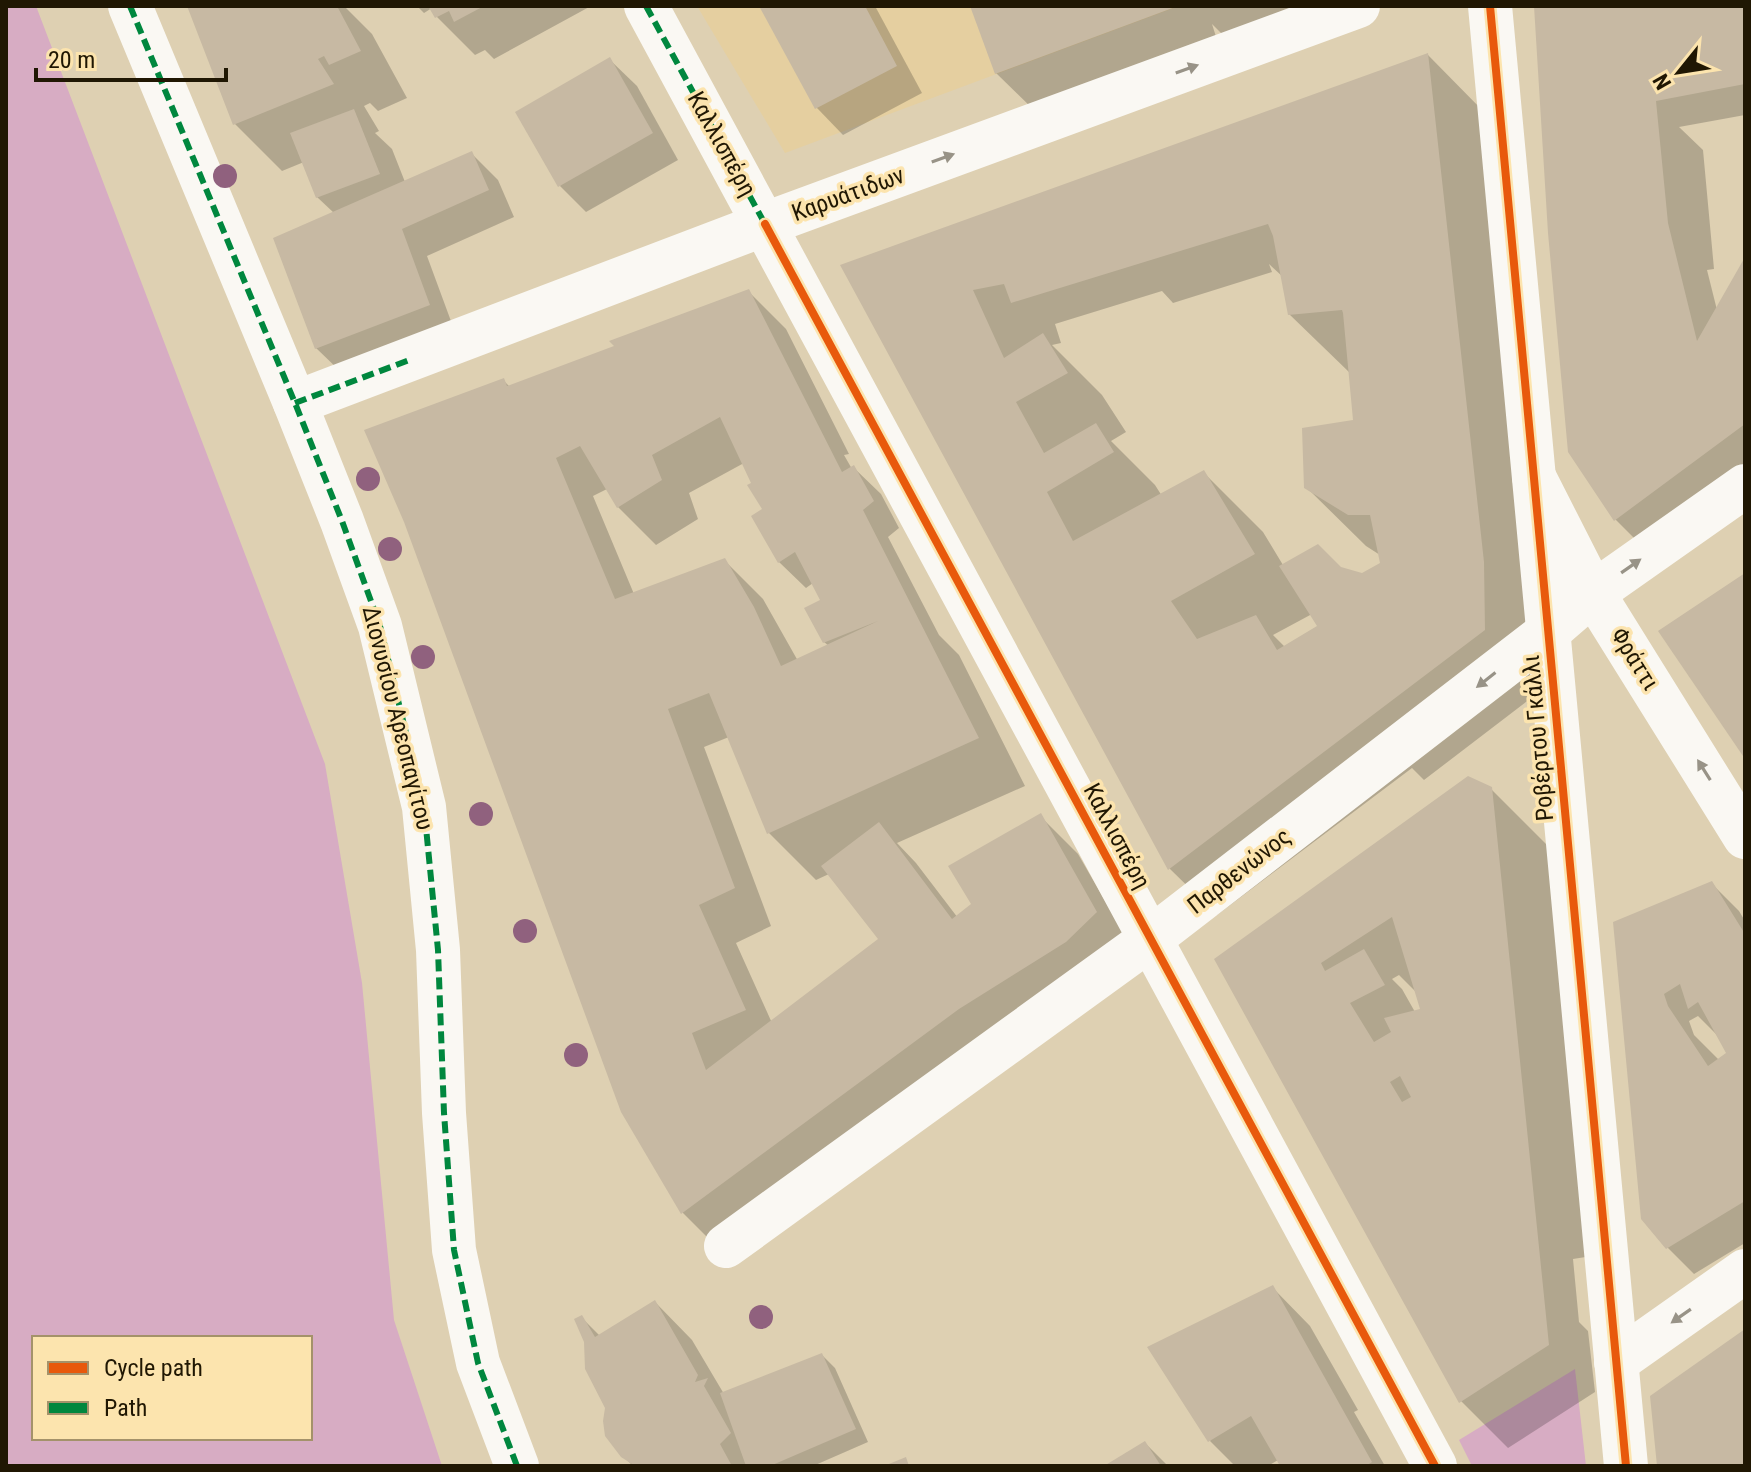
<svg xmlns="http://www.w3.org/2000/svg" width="1751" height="1472" viewBox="0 0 1751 1472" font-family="'Roboto Condensed',sans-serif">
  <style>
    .built { fill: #e5cfa0 }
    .green { fill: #d7acc3; fill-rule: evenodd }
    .shadow { fill: #0003; fill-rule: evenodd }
    .building { fill: #c7b9a3; fill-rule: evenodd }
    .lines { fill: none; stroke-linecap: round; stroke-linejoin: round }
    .street { stroke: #faf8f3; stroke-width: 44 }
    .secondary { stroke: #faf8f3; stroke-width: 44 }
    .quiet { stroke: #00873e; stroke-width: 6; stroke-dasharray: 12 6; stroke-linecap: butt }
    .cycleway-casing { stroke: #fce4ae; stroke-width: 13 }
    .cycleway { stroke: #e8590c; stroke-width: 8 }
    .tree { fill: #90617e }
    .oneway { fill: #989387 }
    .labels { text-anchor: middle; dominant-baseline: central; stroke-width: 7; stroke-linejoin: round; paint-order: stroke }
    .street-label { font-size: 24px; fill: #201703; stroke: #fce4ae }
  </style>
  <rect width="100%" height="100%" fill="#ded0b2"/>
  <!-- built -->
  <polygon class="built" points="697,6 1179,6 785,153"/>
  <!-- green -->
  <g class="green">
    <path d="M6,6H36L325,764L362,983L394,1320L442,1466H6ZM34,1338H310V1438H34Z"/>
    <polygon points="1575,1369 1586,1466 1472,1466 1459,1440"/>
  </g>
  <!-- shadow -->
  <g class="shadow">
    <polygon points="189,6 344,6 372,34 407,98 378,111 370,103 364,106 379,131 375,133 392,149 405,182 471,153 498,180 514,217 427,256 455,332 343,374 316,348 334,213 317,197 304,162 282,171 235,124"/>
    <polygon points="417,6 591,6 494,59 485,50 475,55 437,17 432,8 424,13"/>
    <polygon points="761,6 875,6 922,93 843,135 817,108"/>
    <polygon points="972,6 1370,6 1233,45 1212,24 1218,43 1035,111 996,73"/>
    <polygon points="1535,6 1745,6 1745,115 1679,127 1703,150 1714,269 1707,270 1717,310 1745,261 1745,506 1663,567 1616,520 1570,452"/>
    <path d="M1428,55L1486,114L1543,689L1424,780L1412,768L1217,915L1170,869L843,266ZM1269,264L1283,277L1289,314L1350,373L1355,422L1306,487L1366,546L1380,555L1382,564L1363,575L1342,570L1283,565L1263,532L1204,473L1162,496L1155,485L1111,441L1126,432L1102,395L1052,345L1061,343L1055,324L1162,291L1173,303L1272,272ZM1312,614L1320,627L1286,648L1273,635Z"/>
    <polygon points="610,60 637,86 678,160 586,212 560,186"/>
    <path d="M748,291L786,329L849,454L844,455L852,469L854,468L881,494L899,528L888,537L939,635L959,655L1025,786L897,843L916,863L958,918L974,905L1040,816L1078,854L1134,951L721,1251L683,1213L503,380L510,387L617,347ZM744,463L765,509L779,562L806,588L813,583L823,601L824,642L829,646L798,661L763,599L725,561L634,594L593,496L607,489L618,507L656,545L698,519L689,493ZM729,737L769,833L816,880L829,874L880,939L772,1023L736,943L771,926L704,747Z"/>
    <path d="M1490,788L1550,848L1592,1256L1573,1259L1579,1322L1588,1331L1595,1392L1508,1448L1461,1401L1216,959ZM1399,975L1417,993L1422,1010L1415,1012L1402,989L1392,979Z"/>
    <path d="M1712,884L1739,911L1745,921V1243L1694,1274L1667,1247L1615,924ZM1698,1016L1716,1034L1728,1053L1719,1060L1694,1035L1689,1021Z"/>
    <polygon points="1272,1287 1310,1326 1358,1410 1354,1412 1385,1466 1280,1466 1278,1460 1268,1466 1235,1466 1210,1441"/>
    <polygon points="655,1302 692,1340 724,1394 822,1355 835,1368 868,1442 813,1466 633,1466 623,1456 582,1318 600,1336"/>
    <polygon points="1145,1443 1168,1466 1107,1466"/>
  </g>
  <!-- building -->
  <g class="building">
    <polygon points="187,6 337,6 361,51 329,65 324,56 318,59 334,84 233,125"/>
    <polygon points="428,6 484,6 454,22 449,11 435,18"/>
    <polygon points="759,6 865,6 897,66 815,109"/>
    <polygon points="970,6 1178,6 995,74"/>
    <polygon points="1534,6 1745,6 1745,84 1656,101 1668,223 1697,341 1745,257 1745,424 1614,521 1568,452 1548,233"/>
    <path d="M1428,53L1484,562L1485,630L1168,870L840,265ZM1268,224L1273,236L1288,315L1342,310L1343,313L1353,420L1302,428L1304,488L1348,515H1370L1380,563L1362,573L1341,567L1318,544L1279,566L1317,626L1277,650L1256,615L1197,639L1171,601L1255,554L1204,470L1073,541L1047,492L1114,452L1096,423L1044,453L1016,402L1068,373L1043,333L1004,358L973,290L1004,284L1011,303Z"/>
    <polygon points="610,57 653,133 558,187 515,112"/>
    <polygon points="354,109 380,174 316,198 290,133"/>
    <polygon points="472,151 489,190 402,229 430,305 315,349 273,238"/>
    <path d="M749,289L842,472L854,465L874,501L863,510L979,738L767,834L709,693L668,709L735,888L699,905L746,1010L692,1033L706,1070L878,939L821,866L879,822L952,919L971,904L948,866L1041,813L1097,912L1066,942L959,1009L681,1214L621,1112L404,522L364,430L504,378L507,386L614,346L609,341ZM720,417L751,483L747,485L762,509L751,516L778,563L795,552L820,600L804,608L823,643L878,621L781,666L754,607L725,558L615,599L556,458L580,446L617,508L662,480L652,455Z"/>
    <polygon points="1745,573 1745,759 1658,631"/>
    <path d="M1468,776L1492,787L1549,1345L1459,1403L1214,959ZM1392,917L1420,1009L1384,1018L1391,1032L1374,1042L1350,1003L1385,985L1364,949L1325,971L1321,963ZM1400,1076L1411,1097L1402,1102L1390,1082Z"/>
    <path d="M1712,881L1745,934V1201L1666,1249L1641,1219L1613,922ZM1680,984L1688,1009L1698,1002L1726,1053L1708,1066L1668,1006L1664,994Z"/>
    <polygon points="1273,1285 1372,1462 1366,1466 1280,1466 1251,1416 1208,1442 1147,1347"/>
    <polygon points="655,1300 698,1375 695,1382 708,1378 704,1386 731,1433 720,1444 732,1466 635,1466 621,1457 605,1436 603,1421 605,1408 585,1369 584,1342 574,1319 582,1315 595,1337"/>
    <polygon points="1745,1329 1745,1466 1657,1466 1650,1396"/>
    <polygon points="822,1353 856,1429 770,1466 746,1466 720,1393"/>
    <polygon points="1145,1441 1161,1466 1104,1466"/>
    <polygon points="906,1457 909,1466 884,1466"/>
  </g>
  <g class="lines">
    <!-- street -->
    <g class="street">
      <polyline points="130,6 295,403 342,521 380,626 424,807 438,950 444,1113 454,1250 478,1363 517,1466"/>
      <polyline points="646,6 1435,1466"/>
      <polyline points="295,403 765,224 1358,6"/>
      <polyline points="1534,477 1593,593 1745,837"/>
      <polyline points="726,1246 1150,939 1548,632 1593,593 1745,486"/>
      <polyline points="1616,1362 1745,1271"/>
    </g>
    <!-- secondary -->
    <polyline class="secondary" points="1490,6 1626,1466"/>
    <!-- quiet -->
    <g class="quiet">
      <polyline points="130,6 295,403 342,521 380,626 424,807 438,950 444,1113 454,1250 478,1363 517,1466"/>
      <polyline points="646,6 765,224"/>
      <polyline points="295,403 412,359"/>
    </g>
    <!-- cycleway casing -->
    <g class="cycleway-casing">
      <g id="cycleway">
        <polyline points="1490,6 1626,1466"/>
        <polyline points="765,224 1435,1466"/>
      </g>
    </g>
    <!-- cycleway -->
    <use href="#cycleway" class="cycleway"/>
  </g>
  <!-- trees -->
  <g class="tree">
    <circle cx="225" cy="176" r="12"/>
    <circle cx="368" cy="479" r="12"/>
    <circle cx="390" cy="549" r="12"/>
    <circle cx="423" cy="657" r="12"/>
    <circle cx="481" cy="814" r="12"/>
    <circle cx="525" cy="931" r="12"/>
    <circle cx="576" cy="1055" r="12"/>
    <circle cx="761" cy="1317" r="12"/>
  </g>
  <!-- one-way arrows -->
  <defs><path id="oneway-solid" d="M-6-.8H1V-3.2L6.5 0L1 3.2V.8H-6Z" transform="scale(2)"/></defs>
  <g class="oneway">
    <use href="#oneway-solid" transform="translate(1187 69) rotate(-20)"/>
    <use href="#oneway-solid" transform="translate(943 158) rotate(-20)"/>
    <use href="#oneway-solid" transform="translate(1631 566) rotate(-35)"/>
    <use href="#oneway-solid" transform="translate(1486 680) rotate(142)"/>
    <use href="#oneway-solid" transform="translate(1704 770) rotate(-122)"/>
    <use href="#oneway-solid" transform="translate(1681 1316) rotate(145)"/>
  </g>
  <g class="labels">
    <!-- street labels -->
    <g class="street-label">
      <text transform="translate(722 144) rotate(61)">Καλλισπέρη</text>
      <text transform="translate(848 194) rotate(-20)">Καρυάτιδων</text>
      <text transform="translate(1635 659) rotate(58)">Φράττι</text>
      <text transform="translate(398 718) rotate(76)">Διονυσίου Αρεοπαγίτου</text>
      <text transform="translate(1538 738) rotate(-95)">Ροβέρτου Γκάλλι</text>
      <text transform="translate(1117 836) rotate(62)">Καλλισπέρη</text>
      <text transform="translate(1239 871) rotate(-38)">Παρθενώνος</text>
    </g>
  </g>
  <!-- border -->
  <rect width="1751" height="1472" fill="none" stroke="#201703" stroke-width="16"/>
  <!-- legend -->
  <rect x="32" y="1336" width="280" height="104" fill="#fce4ae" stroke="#a4926a" stroke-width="2"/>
  <rect x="48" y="1362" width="40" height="12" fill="#e8590c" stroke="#a4926a" stroke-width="2"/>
  <text x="104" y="1376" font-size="24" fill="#201703">Cycle path</text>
  <rect x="48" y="1402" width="40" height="12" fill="#00873e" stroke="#a4926a" stroke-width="2"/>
  <text x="104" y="1416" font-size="24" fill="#201703">Path</text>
  <!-- north arrow -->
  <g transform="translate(1679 72) rotate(240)" stroke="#fce4ae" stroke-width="6" paint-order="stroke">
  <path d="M0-6L14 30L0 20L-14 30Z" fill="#201703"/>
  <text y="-12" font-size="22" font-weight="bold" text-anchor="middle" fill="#201703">N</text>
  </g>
  <!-- scale -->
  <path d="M36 68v12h190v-12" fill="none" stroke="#201703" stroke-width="4"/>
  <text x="48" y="68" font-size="24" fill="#201703" stroke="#fce4ae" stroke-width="6" paint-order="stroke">20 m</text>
</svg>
